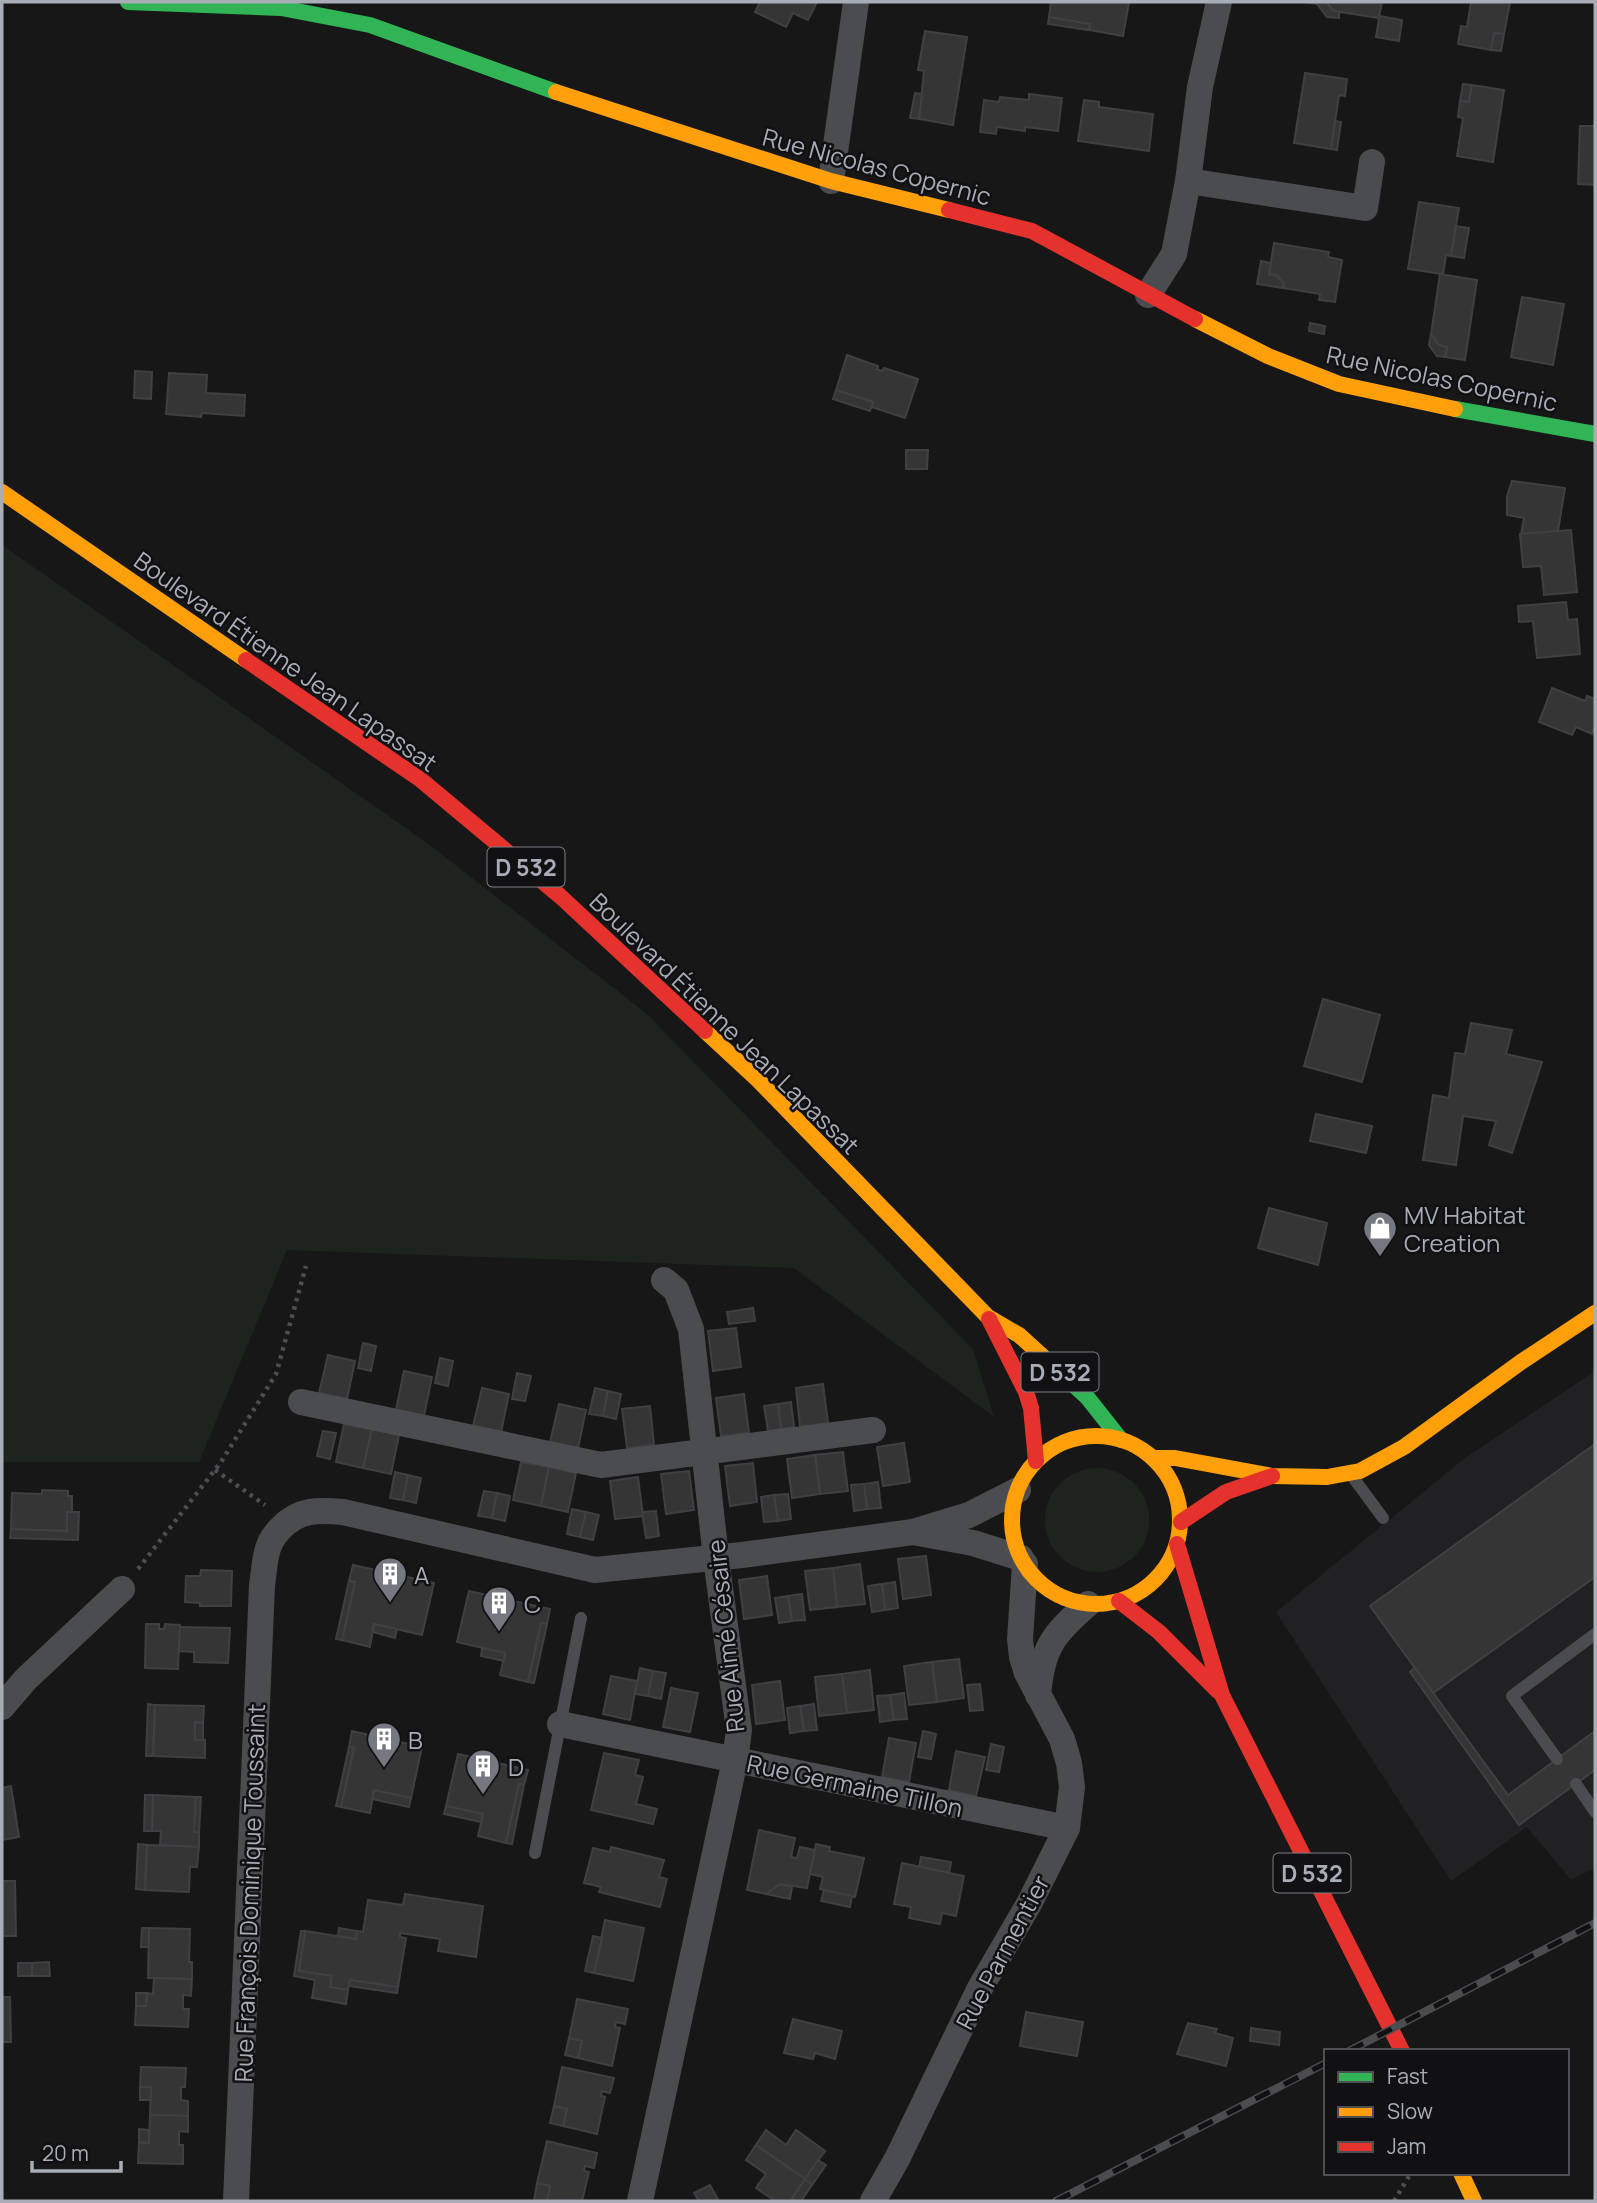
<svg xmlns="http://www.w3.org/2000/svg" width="1597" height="2203" viewBox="0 0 1597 2203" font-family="Manrope,sans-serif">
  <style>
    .built { fill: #212123 }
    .green { fill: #1d241e }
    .building { fill: #353536; stroke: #3f4043; stroke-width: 2 }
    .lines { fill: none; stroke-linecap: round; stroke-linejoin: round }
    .path { stroke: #4d4e52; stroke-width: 4.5; stroke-dasharray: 3.5 5; stroke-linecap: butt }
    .lane { stroke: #4b4c50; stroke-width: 12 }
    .street { stroke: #4b4c50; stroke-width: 26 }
    .fast { stroke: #30b455; stroke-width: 16 }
    .slow { stroke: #ff9f0a; stroke-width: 16 }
    .jam { stroke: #e5322d; stroke-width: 16 }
    .rail-casing { stroke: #4b4c4f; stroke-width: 8 }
    .rail { stroke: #111113; stroke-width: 5; stroke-dasharray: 16; stroke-linecap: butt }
    .labels { text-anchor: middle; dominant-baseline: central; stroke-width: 5; stroke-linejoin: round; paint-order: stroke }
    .shield { fill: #111113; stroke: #7b7e86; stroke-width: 2 }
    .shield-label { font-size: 23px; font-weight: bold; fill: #a8adb8 }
    .street-label { font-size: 24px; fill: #a8adb8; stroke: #111113 }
    .poi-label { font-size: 24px; fill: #a8adb8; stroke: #111113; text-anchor: start }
  </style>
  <rect width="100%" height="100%" fill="#171717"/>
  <!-- built -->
  <polygon class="built" points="1595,1371 1595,1868 1571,1880 1527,1827 1451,1881 1276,1612 1465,1458"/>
  <!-- green -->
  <g class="green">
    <polygon points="2,545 427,843 646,1013 973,1349 994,1417 794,1268 287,1250 199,1462 2,1462"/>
    <circle cx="1097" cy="1520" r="52"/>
  </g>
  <!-- building -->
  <g class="building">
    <polygon points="760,2 817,2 808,20 793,13 786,27 755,12"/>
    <polygon points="1051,2 1129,2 1123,36 1089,30 1090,24 1049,17"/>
    <polygon points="1305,2 1326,2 1334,11 1339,12 1339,18 1327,17 1317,4"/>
    <polygon points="1326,2 1382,2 1379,16 1402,20 1399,41 1376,37 1379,18 1334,11"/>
    <polygon points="1471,2 1510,2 1504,34 1494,33 1491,50 1458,44 1461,26 1467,27"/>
    <polygon points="1049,17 1090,24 1089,30 1048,24"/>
    <polygon points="925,31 967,37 953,125 919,119 924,71 918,70"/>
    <polygon points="1494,33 1504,34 1501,51 1491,50"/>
    <polygon points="1305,73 1347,79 1345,96 1339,95 1331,149 1294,143"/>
    <polygon points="1463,84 1472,85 1469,102 1460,101"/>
    <polygon points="1472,85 1504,90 1493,162 1457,156 1463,118 1458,117 1460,101 1469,102"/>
    <polygon points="915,93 922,94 919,119 910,118"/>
    <polygon points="1029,94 1062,98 1058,131 1025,127 1025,131 997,127 996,134 980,132 984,100 999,102 1000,97 1029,100"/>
    <polygon points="1084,100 1099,102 1099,107 1153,114 1149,151 1078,141"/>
    <polygon points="1335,121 1341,122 1337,150 1331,149"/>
    <polygon points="1580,126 1595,126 1595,185 1578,184"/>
    <polygon points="1419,202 1459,208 1451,256 1446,255 1443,274 1408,269"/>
    <polygon points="1456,226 1469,228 1464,258 1451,256"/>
    <polygon points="1274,243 1329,252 1328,257 1342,260 1335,302 1319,300 1320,294 1283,288 1284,284 1278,276 1269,274"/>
    <polygon points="1261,261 1271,263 1269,274 1278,276 1284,284 1283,288 1257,284"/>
    <polygon points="1440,274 1477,280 1465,360 1445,357 1447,347 1439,345 1431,334"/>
    <polygon points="1522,297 1564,304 1553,365 1511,357"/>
    <polygon points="1310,323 1325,326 1324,334 1309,331"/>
    <polygon points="1431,334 1439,345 1447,347 1445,357 1437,356 1429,345"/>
    <polygon points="847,355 878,366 877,369 882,371 884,368 918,379 905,418 872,407 873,402 836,390"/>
    <polygon points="135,371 152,372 151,399 134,398"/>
    <polygon points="169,373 207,375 206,393 245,395 244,416 202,413 201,417 166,414"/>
    <polygon points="836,390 873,402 870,411 833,399"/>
    <polygon points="906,450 928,450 927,469 906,469"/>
    <polygon points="1512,481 1565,488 1558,531 1521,534 1524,518 1507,515 1507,496"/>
    <polygon points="1571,530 1577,592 1544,595 1541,566 1523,567 1520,534"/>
    <polygon points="1566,602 1568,620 1577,619 1580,654 1537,658 1533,621 1519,622 1518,606"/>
    <polygon points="1552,688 1585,701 1587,696 1595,699 1595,726 1592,734 1576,727 1572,735 1539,722"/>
    <polygon points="1323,999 1380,1015 1362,1082 1304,1066"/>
    <polygon points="1471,1023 1512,1030 1506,1054 1542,1062 1512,1153 1489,1145 1496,1121 1463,1116 1456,1165 1423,1160 1433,1095 1449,1098 1455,1053 1465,1054"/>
    <polygon points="1316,1114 1372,1126 1366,1153 1310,1141"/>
    <polygon points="1269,1208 1327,1223 1318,1265 1258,1248"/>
    <polygon points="753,1308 755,1321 729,1324 727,1312"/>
    <polygon points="736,1328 741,1367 713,1371 708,1331"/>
    <polygon points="363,1343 376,1346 371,1371 358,1368"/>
    <polygon points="328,1355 355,1361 347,1399 319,1393"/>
    <polygon points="440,1358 453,1361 448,1386 435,1383"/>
    <polygon points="404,1371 432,1377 424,1416 396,1410"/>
    <polygon points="517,1373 531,1376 525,1401 512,1399"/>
    <polygon points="823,1384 828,1423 800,1427 796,1388"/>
    <polygon points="482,1388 509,1394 501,1432 473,1426"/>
    <polygon points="595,1388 608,1391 603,1416 589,1414"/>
    <polygon points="608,1391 621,1394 616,1419 603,1416"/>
    <polygon points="744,1394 749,1433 721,1436 716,1398"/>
    <polygon points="791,1402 794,1427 781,1429 778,1404"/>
    <polygon points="559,1404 586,1410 578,1448 550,1442"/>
    <polygon points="778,1404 781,1429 768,1431 764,1406"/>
    <polygon points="650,1406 654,1445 627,1448 622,1409"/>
    <polygon points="344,1424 372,1429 363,1468 336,1462"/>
    <polygon points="372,1429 399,1435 391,1474 363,1468"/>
    <polygon points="323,1431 336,1433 330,1459 317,1456"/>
    <polygon points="904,1443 910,1482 883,1486 877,1447"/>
    <polygon points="1595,1444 1595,1577 1433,1693 1370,1606"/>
    <polygon points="843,1452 848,1491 820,1494 815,1455"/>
    <polygon points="815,1455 820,1494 792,1498 787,1459"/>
    <polygon points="521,1462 549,1467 541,1506 513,1500"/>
    <polygon points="753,1463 757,1502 730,1506 725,1466"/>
    <polygon points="549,1467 576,1473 568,1512 541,1506"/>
    <polygon points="689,1471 694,1510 666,1514 661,1474"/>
    <polygon points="395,1472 408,1475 403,1500 390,1498"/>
    <polygon points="408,1475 421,1478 416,1503 403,1500"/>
    <polygon points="638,1477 643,1516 615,1519 610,1481"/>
    <polygon points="878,1482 881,1508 867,1509 864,1484"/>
    <polygon points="864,1484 867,1509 854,1511 851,1485"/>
    <polygon points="42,1490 68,1491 68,1496 72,1496 72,1512 67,1512 67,1531 11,1529 12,1493 42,1494"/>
    <polygon points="484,1491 497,1493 492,1518 478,1516"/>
    <polygon points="497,1493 510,1496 505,1521 492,1518"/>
    <polygon points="788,1494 791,1519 778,1521 774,1495"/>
    <polygon points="774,1495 778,1521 764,1522 761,1497"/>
    <polygon points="572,1509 586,1512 580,1537 567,1534"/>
    <polygon points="656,1511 659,1536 646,1538 642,1512"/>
    <polygon points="67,1512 79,1512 78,1540 10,1538 11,1529 67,1531"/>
    <polygon points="586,1512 599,1515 593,1540 580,1537"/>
    <polygon points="926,1556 931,1595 903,1599 898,1559"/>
    <polygon points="860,1564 865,1604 837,1607 833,1568"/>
    <polygon points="353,1565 434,1583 422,1635 374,1624 370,1647 342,1640 355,1582 349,1581"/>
    <polygon points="833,1568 837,1607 810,1610 805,1571"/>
    <polygon points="201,1570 232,1571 231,1606 200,1606 200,1603 185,1602 186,1576 200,1576"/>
    <polygon points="767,1576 772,1615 744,1619 739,1580"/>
    <polygon points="349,1581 355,1582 342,1640 336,1639"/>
    <polygon points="895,1582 898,1608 885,1610 882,1584"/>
    <polygon points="882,1584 885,1610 872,1612 868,1586"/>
    <polygon points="469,1591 550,1609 547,1624 541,1623 528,1682 500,1675 505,1653 457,1642"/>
    <polygon points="802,1594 805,1620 792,1621 788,1596"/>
    <polygon points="788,1596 792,1621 779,1623 775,1598"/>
    <polygon points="541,1623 547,1624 534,1683 528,1682"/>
    <polygon points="146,1624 159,1624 159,1629 164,1629 165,1624 180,1625 178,1669 145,1668"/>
    <polygon points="374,1624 397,1629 395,1638 373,1632"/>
    <polygon points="180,1627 230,1628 228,1663 194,1662 194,1652 179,1651"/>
    <polygon points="482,1648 505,1653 504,1661 481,1656"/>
    <polygon points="959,1659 964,1698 937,1702 932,1662"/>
    <polygon points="932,1662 937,1702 909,1705 904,1666"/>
    <polygon points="640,1668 653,1671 648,1696 635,1694"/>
    <polygon points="1415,1668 1508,1795 1595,1731 1595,1770 1519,1825 1410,1672"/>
    <polygon points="870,1670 874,1710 847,1713 842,1674"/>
    <polygon points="653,1671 666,1673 661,1699 648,1696"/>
    <polygon points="842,1674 847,1713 819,1716 815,1677"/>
    <polygon points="611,1676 637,1681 630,1720 603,1714"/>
    <polygon points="780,1681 785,1720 756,1724 752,1685"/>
    <polygon points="980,1684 983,1710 970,1711 967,1685"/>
    <polygon points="671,1688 698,1693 690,1732 663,1727"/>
    <polygon points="904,1693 907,1719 894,1720 890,1695"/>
    <polygon points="890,1695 894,1720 880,1722 877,1696"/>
    <polygon points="148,1704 155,1705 153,1756 146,1756"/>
    <polygon points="814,1704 817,1730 804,1731 800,1706"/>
    <polygon points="155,1705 204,1706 203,1723 195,1722 195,1740 205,1740 205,1758 153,1756"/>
    <polygon points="800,1706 804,1731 790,1733 787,1708"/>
    <polygon points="195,1722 203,1723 203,1740 195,1740"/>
    <polygon points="352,1731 422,1747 411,1798 374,1790 370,1813 341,1807 354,1748 349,1747"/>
    <polygon points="923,1731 936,1734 931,1759 918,1757"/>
    <polygon points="889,1738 916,1743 909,1782 882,1777"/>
    <polygon points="991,1744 1004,1747 999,1772 986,1770"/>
    <polygon points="349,1747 354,1748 341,1807 336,1806"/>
    <polygon points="956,1751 985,1757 976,1796 949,1790"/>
    <polygon points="604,1753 639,1760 635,1775 643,1777 636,1804 657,1809 653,1824 591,1810"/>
    <polygon points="458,1754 528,1770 524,1785 519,1784 506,1843 478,1836 483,1814 446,1806"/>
    <polygon points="519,1784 524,1785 512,1844 506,1843"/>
    <polygon points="11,1786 19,1837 2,1840 2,1788"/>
    <polygon points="374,1790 411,1798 409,1807 372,1799"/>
    <polygon points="145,1795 153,1795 152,1831 144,1831"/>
    <polygon points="153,1795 196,1797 194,1832 199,1832 199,1847 160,1845 161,1831 152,1831"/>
    <polygon points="196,1797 201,1797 199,1832 194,1832"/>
    <polygon points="446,1806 483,1814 481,1822 444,1814"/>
    <polygon points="759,1830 795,1838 791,1857 797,1858 800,1847 815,1850 807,1888 780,1884 766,1894 747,1890"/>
    <polygon points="138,1844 147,1845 145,1890 136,1889"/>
    <polygon points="816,1844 830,1847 829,1851 864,1858 855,1897 820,1889 823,1877 810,1874"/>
    <polygon points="147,1845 199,1847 197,1867 190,1867 189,1892 145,1890"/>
    <polygon points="611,1847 664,1860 659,1877 667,1879 660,1907 599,1892 601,1887 584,1883 593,1848 610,1852"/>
    <polygon points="921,1857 951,1862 949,1873 919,1867"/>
    <polygon points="902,1863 964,1876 956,1916 942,1913 940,1924 909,1918 911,1907 894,1904"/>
    <polygon points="2,1881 15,1881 16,1936 2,1936"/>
    <polygon points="780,1884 792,1887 790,1899 766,1894"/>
    <polygon points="824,1890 852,1896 850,1907 821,1901"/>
    <polygon points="405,1894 483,1906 476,1957 438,1951 440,1939 400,1933 400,1937 406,1938 398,1987 350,1980 348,1990 330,1987 332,1976 299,1971 305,1931 356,1939 357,1931 363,1932 368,1900 403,1905"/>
    <polygon points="605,1920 644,1928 633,1981 594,1973"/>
    <polygon points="142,1928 149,1928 149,1947 141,1947"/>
    <polygon points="149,1928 190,1929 189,1962 192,1962 192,1979 148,1978"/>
    <polygon points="339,1928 357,1931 356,1939 338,1936"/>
    <polygon points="301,1931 305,1931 299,1971 332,1976 330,1987 348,1990 346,2004 312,1998 315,1980 294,1976"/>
    <polygon points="593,1936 602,1938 594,1973 585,1971"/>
    <polygon points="49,1962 50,1976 32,1976 32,1963"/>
    <rect x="18" y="1963" width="14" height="13"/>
    <polygon points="154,1978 192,1979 191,1996 183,1995 183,2009 189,2009 188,2027 135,2025 136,2006 146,2006 147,1993 153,1994"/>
    <polygon points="350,1980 398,1987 397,1993 349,1986"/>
    <polygon points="136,1993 147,1993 146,2006 136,2006"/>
    <polygon points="2,1997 10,1997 11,2042 2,2042"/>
    <polygon points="577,1999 628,2009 625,2024 616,2022 615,2027 620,2028 612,2066 578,2058 582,2041 569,2038"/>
    <polygon points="1026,2012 1083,2022 1077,2056 1020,2046"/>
    <polygon points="793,2019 842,2031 835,2059 815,2053 813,2059 784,2053"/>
    <polygon points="1188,2023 1217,2029 1215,2033 1233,2038 1226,2066 1177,2054"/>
    <polygon points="1251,2028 1280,2032 1279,2045 1250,2041"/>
    <polygon points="569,2038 582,2041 578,2058 565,2055"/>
    <polygon points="141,2067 186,2068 185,2087 181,2087 181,2100 188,2101 188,2116 150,2115 151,2087 140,2087"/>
    <polygon points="562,2067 614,2078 610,2093 602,2091 601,2096 605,2097 597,2134 563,2126 567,2109 554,2106"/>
    <rect x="140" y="2087" width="11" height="13"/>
    <polygon points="554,2106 567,2109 563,2126 550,2123"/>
    <polygon points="150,2115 188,2116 188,2132 179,2131 179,2145 183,2145 183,2164 138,2163 139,2142 149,2143"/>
    <polygon points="139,2129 149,2130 149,2143 139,2142"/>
    <polygon points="766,2130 786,2145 796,2130 825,2151 805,2179 756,2145"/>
    <polygon points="547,2141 597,2153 594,2168 585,2166 584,2171 589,2172 582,2201 547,2201 550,2186 537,2183"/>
    <polygon points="756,2145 805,2179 790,2201 775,2201 756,2188 766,2174 746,2160"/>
    <polygon points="818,2160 826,2165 812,2185 805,2179"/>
    <polygon points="805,2179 812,2185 801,2201 796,2201 792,2199"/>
    <polygon points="537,2183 550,2186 547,2201 534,2201"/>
    <polygon points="710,2185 719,2201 699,2201 694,2193"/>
  </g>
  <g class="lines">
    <!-- path -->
    <g class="path">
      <polyline points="215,1470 265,1505"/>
      <polyline points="138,1569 221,1462 276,1374 306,1266"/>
      <polyline points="1394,2201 1411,2173"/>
    </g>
    <!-- lane -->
    <g class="lane">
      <polyline points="1352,1476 1383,1518"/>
      <polyline points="1557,1759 1512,1696 1595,1634"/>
      <polyline points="1576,1784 1595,1812"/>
      <polyline points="535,1853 581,1618"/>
    </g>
    <!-- street -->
    <g class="street">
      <polyline points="831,181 856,2"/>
      <polyline points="1188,181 1365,208 1372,162"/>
      <polyline points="1148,295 1174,254 1188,181 1200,87 1219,2"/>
      <polyline points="301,1402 601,1465 873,1430"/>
      <polyline points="918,1533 973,1543 1021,1558"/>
      <path d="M1038,1695C1042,1648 1053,1634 1088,1604"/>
      <polyline points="2,1707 26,1679 122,1589"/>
      <polyline points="560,1724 1067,1828"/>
      <path d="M236,2201L262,1585C264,1574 264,1563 267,1552C269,1542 274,1535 281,1528C299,1509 318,1510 343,1512L595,1570L742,1555L913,1532L969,1515L1018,1490"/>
      <polyline points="640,2201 735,1760 739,1730 716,1558 691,1329 676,1290 664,1280"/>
      <polyline points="873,2201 897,2159 980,1988 1030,1902 1067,1828 1072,1787 1069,1763 1062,1739 1027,1673 1022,1657 1020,1639 1025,1564"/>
    </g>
    <!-- fast -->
    <g class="fast">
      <polyline points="128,2 281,8 370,25 556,92"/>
      <polyline points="1455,409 1595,434"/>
      <polyline points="1041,1355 1087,1397 1121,1440"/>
    </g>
    <!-- slow -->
    <g class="slow">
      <polyline points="556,92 831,181 949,210"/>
      <polyline points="1195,319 1268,356 1339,384 1455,409"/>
      <polyline points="2,492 246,660"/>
      <polyline points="705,1031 759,1081 988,1317 1019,1335 1041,1355"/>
      <circle cx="1096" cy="1520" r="84"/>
      <polyline points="1153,1458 1175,1458 1272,1476 1327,1477 1360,1471 1404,1447 1521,1362 1595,1313"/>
      <polyline points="1461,2173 1474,2201"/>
    </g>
    <!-- jam -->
    <g class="jam">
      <polyline points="949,210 1032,231 1195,319"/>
      <polyline points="246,660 421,780 560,896 705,1031"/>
      <polyline points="989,1319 1026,1392 1031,1408 1036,1461"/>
      <polyline points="1181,1522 1226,1492 1272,1476"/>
      <polyline points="1177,1544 1222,1695 1402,2051"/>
      <polyline points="1119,1601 1159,1632 1218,1691"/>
    </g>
    <!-- rail casing -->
    <g class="rail-casing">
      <g id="rail">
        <polyline points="1349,2051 1595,1923"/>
        <polyline points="1056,2201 1326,2063"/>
      </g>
    </g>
    <!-- rail -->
    <use href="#rail" class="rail"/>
  </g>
  <!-- icons -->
  <defs>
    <g id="shop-pin" transform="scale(1.75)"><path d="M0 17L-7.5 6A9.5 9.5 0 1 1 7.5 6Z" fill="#757880" stroke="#111113"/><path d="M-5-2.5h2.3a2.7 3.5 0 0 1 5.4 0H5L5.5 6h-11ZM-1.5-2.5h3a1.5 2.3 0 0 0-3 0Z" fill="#fff"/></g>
    <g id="building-pin" transform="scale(1.75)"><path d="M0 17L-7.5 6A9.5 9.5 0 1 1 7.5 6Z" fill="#757880" stroke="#111113"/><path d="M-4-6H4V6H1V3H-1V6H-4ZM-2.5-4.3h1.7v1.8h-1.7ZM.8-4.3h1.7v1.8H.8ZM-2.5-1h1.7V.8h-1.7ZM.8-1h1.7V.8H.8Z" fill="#fff"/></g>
  </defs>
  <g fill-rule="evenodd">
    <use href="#shop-pin" x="1380" y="1228"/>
    <use href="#building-pin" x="390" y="1574"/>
    <use href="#building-pin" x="499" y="1603"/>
    <use href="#building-pin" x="384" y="1739"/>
    <use href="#building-pin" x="483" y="1766"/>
  </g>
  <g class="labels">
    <!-- shield labels -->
    <g class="shield">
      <rect x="487.5" y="847.5" width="77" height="39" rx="5"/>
      <rect x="1021.5" y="1352.5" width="77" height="39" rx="5"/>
      <rect x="1273.5" y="1853.5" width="77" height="39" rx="5"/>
    </g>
    <g class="shield-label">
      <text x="526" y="867">D 532</text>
      <text x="1060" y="1372">D 532</text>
      <text x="1312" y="1873">D 532</text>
    </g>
    <!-- street labels -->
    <g class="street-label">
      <text transform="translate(877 166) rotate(15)">Rue Nicolas Copernic</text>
      <text transform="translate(1442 378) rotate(12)">Rue Nicolas Copernic</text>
      <text transform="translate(286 661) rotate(35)">Boulevard Étienne Jean Lapassat</text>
      <text transform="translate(725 1023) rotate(44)">Boulevard Étienne Jean Lapassat</text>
      <text transform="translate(725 1636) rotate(-96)">Rue Aimé Césaire</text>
      <text transform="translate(855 1785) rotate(12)">Rue Germaine Tillon</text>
      <text transform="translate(249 1893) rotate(-88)">Rue François Dominique Toussaint</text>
      <text transform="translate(1002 1952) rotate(-62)">Rue Parmentier</text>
    </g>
    <!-- poi labels -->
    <g class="poi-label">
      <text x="1404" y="1214">MV Habitat<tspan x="1404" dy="28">Creation</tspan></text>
      <text x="414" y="1574">A</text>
      <text x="524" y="1603">C</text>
      <text x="408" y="1739">B</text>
      <text x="508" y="1766">D</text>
    </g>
  </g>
  <!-- border -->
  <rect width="1597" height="2203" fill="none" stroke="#a8adb8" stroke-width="7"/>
  <!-- legend -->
  <rect x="1324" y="2049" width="245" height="126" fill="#111113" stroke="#4d4f55" stroke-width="2"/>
  <rect x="1338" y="2072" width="35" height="10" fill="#30b455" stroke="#4d4f55" stroke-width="2"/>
  <text x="1387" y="2084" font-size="21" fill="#a8adb8">Fast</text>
  <rect x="1338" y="2107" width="35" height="10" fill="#ff9f0a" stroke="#4d4f55" stroke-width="2"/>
  <text x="1387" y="2119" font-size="21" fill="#a8adb8">Slow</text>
  <rect x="1338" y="2142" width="35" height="10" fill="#e5322d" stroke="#4d4f55" stroke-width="2"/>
  <text x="1387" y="2154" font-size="21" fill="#a8adb8">Jam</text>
  <!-- scale -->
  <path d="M32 2161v10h89v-10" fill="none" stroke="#a8adb8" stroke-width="3.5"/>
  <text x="42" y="2161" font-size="21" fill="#a8adb8" stroke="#111113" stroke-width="5" paint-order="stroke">20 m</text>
</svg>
